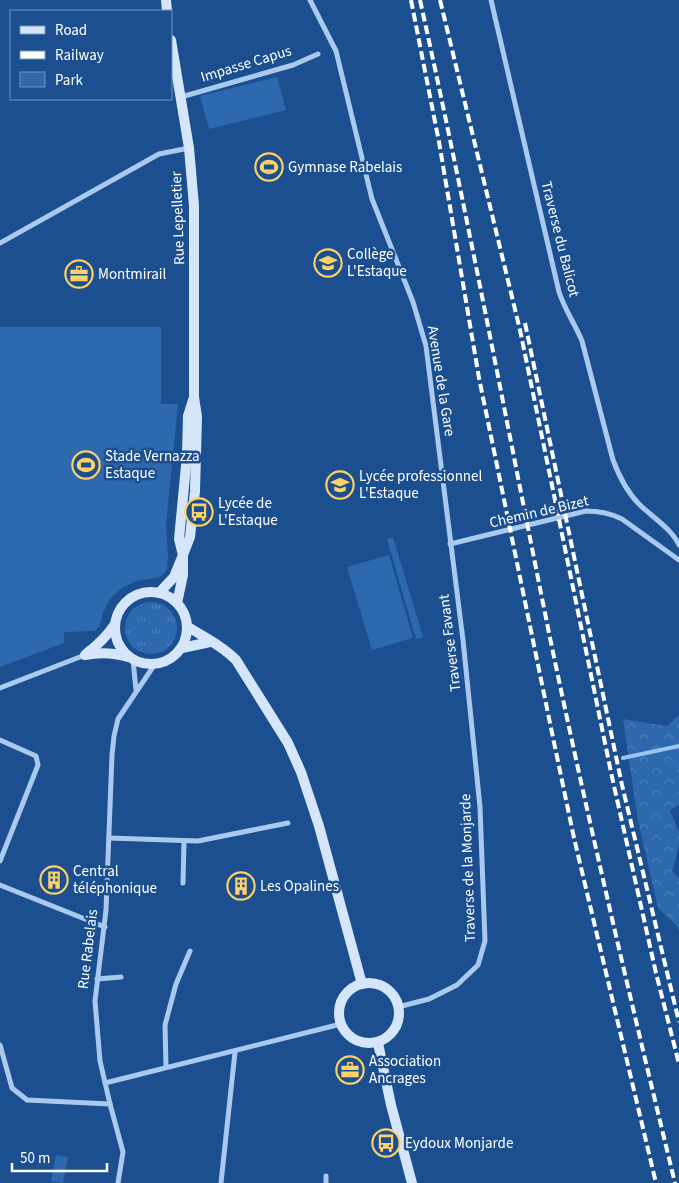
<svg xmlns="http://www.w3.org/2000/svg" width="679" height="1183" viewBox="0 0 679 1183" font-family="'Source Sans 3',sans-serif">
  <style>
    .grass { fill: url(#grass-tufts) }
    .forest { fill: url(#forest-crowns) }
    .green { fill: #2e69ad }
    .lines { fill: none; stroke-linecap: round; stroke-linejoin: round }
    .stream { stroke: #9cc4f0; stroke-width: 4 }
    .street { stroke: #a9c9ee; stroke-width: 5 }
    .secondary { stroke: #d6e6fa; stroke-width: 10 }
    .rail { stroke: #fff; stroke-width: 4; stroke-dasharray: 9 4; stroke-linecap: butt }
    .labels { text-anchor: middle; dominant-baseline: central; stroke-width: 5; stroke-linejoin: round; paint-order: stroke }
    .street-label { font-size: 15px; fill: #fff; stroke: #1b4f8f }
    .poi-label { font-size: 15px; fill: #fff; stroke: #1b4f8f; text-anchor: start }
  </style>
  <defs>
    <pattern id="grass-tufts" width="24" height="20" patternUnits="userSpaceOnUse" patternTransform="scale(1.25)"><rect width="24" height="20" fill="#2e69ad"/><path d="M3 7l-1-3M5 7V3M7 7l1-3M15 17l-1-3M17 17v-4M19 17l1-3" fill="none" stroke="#4d80b9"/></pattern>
    <pattern id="forest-crowns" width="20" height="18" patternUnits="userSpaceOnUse" patternTransform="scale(1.25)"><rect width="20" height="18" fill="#2e69ad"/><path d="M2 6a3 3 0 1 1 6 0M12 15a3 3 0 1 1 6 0" fill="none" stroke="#4d80b9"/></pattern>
  </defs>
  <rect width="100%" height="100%" fill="#1b4f8f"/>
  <!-- grass -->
  <circle class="grass" cx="151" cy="628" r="26"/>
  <!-- forest -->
  <polygon class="forest" points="679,715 679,805 670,810 679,832 679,845 672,872 679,878 679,932 678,927 658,908 638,821 623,719 667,726"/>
  <!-- green -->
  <g class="green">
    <polygon points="277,77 286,110 209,129 200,96"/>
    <polygon points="0,327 161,327 161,404 178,404 166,525 168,556 167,570 160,577 136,581 120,589 110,599 103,613 100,625 95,631 64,632 64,643 0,667"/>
    <polygon points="393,537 423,637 416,639 387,539"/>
    <polygon points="389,555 413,638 372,650 347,567"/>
    <polygon points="56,1155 68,1157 63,1183 51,1181"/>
  </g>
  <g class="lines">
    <!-- stream -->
    <polyline class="stream" points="623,758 679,746"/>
    <!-- street -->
    <g class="street">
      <polyline points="310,0 336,51 372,199 413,302 426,346 463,640 473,738 480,807 485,941 478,965 457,985 429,999 398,1007"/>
      <path d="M491,0L559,292C565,310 575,324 582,341L613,460C619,476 626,491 639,504C652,517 671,528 679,545"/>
      <polyline points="181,97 293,65 318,54"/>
      <polyline points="0,243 159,154 189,148"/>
      <path d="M450,544L586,511C600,511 610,513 622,519L679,560"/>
      <polyline points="133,660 136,690"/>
      <polyline points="0,688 85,655"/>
      <polyline points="0,740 36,756 38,765 0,861"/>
      <polyline points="109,838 198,841 288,823"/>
      <polyline points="183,883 184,842"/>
      <polyline points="0,885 105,927"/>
      <polyline points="97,979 121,977"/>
      <polyline points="0,1045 12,1088 27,1100 110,1104"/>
      <polyline points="166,1067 165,1025 176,984 190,951"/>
      <polyline points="105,1083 341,1024"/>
      <polyline points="118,1183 123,1152 110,1104 100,1061 95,1001 106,910 112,755 114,736 118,719 155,664"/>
      <polyline points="221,1183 235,1052"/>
      <polyline points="326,1183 326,1176"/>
    </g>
    <!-- secondary -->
    <g class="secondary">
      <polyline points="166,0 167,11"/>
      <polyline points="171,40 189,148 194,206 194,397 197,417 195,491 190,537 183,555 183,575 177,603"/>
      <circle cx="151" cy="628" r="36"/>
      <polyline points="159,593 174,577 183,555 179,539 187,455 188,416 193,400"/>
      <path d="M187,626C203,637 222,645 236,660L288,743L301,772L319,826L362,984"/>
      <polyline points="182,648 210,642"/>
      <path d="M87,653C98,645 107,636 115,624"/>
      <path d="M85,655C100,652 112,652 128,657"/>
      <circle cx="369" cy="1013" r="30"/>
      <polyline points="378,1043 391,1105 412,1183"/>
    </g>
    <!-- rail -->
    <g class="rail">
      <polyline points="411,0 439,142 479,378 551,728 574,838 656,1183"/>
      <path d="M420,0C467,212 507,425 550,638C588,820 631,1002 675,1183"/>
      <polyline points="440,0 520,330 612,777 656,973 679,1064"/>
      <polyline points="525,323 622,785 679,1022"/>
    </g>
  </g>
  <!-- icons -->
  <defs>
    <g id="stadium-ring" transform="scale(1.4375)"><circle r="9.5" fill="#1b4f8f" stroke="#ffd166" stroke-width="1.5"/><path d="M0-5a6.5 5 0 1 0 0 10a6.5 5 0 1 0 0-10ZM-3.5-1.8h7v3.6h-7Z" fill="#ffd166"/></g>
    <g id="school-ring" transform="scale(1.4375)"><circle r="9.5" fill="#1b4f8f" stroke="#ffd166" stroke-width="1.5"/><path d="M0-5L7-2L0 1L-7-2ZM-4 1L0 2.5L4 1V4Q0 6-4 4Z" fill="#ffd166"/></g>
    <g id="office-ring" transform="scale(1.4375)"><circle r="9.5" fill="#1b4f8f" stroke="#ffd166" stroke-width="1.5"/><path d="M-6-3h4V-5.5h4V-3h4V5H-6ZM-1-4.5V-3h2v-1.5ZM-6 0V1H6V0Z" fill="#ffd166"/></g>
    <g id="bus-ring" transform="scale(1.4375)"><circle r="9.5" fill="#1b4f8f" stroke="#ffd166" stroke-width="1.5"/><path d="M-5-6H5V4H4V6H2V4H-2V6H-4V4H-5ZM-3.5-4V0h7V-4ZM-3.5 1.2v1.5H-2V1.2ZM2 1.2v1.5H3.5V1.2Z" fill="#ffd166"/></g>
    <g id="building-ring" transform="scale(1.4375)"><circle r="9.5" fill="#1b4f8f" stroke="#ffd166" stroke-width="1.5"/><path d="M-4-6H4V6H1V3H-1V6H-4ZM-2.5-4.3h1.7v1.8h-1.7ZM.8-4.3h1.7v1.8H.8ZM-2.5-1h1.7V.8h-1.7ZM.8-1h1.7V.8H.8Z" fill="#ffd166"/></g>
  </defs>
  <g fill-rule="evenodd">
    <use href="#stadium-ring" x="269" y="167"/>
    <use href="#school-ring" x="328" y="263"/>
    <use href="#office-ring" x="79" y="274"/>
    <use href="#stadium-ring" x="86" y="465"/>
    <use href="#school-ring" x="340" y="485"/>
    <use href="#bus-ring" x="199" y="512"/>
    <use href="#building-ring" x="54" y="880"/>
    <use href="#building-ring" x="241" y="886"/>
    <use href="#office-ring" x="350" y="1070"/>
    <use href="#bus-ring" x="386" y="1143"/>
  </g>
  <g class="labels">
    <!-- street labels -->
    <g class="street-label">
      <text transform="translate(246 64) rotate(-17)">Impasse Capus</text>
      <text transform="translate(178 218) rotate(-92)">Rue Lepelletier</text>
      <text transform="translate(560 239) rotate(76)">Traverse du Balicot</text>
      <text transform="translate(441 381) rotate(81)">Avenue de la Gare</text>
      <text transform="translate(539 512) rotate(-13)">Chemin de Bizet</text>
      <text transform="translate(450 643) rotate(-97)">Traverse Favant</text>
      <text transform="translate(468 868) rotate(-92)">Traverse de la Monjarde</text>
      <text transform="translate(88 949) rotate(-83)">Rue Rabelais</text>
    </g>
    <!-- poi labels -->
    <g class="poi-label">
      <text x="288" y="167">Gymnase Rabelais</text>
      <text x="347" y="254">Collège<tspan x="347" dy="17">L'Estaque</tspan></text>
      <text x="98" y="274">Montmirail</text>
      <text x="105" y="456">Stade Vernazza<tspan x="105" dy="17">Estaque</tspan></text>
      <text x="359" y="476">Lycée professionnel<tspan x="359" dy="17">L'Estaque</tspan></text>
      <text x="218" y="503">Lycée de<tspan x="218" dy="17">L'Estaque</tspan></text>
      <text x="73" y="871">Central<tspan x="73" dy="17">téléphonique</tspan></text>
      <text x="260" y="886">Les Opalines</text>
      <text x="369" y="1061">Association<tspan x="369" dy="17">Ancrages</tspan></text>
      <text x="405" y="1143">Eydoux Monjarde</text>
    </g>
  </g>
  <!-- legend -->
  <rect x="10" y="10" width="162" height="90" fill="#1b4f8f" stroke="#7695bc"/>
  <rect x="20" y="26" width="25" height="8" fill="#d6e6fa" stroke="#7695bc"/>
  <text x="55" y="35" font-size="15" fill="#ffffff">Road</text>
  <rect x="20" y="51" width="25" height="8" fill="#ffffff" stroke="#7695bc"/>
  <text x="55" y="60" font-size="15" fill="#ffffff">Railway</text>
  <rect x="20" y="72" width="25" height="15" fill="#2e69ad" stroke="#7695bc"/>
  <text x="55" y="85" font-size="15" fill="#ffffff">Park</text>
  <!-- scale -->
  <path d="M12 1163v8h95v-8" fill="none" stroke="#ffffff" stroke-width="2.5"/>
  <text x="20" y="1163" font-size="15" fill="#ffffff" stroke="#1b4f8f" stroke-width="4" paint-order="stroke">50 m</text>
</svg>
